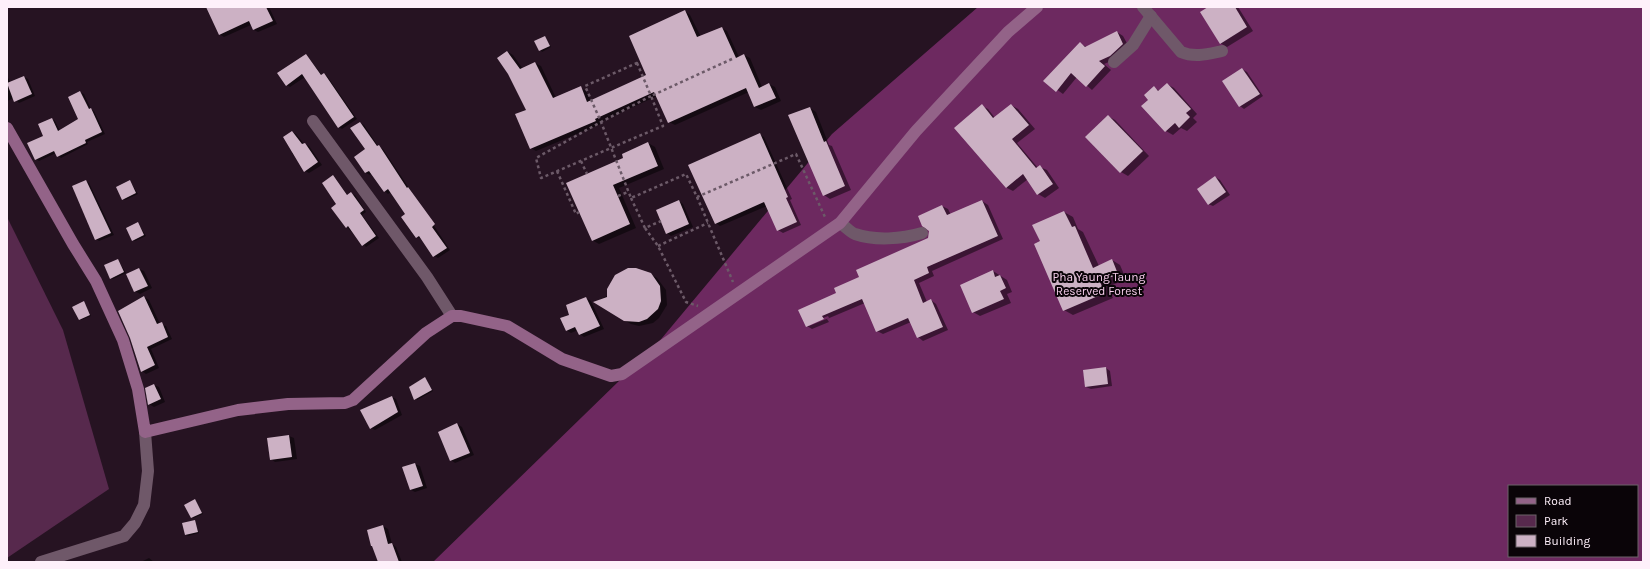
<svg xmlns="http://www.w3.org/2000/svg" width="1650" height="569" viewBox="0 0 1650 569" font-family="Karla,sans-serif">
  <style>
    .green { fill: #57294d }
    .forest { fill: #6d2960; fill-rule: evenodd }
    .shadow { fill: #0007; fill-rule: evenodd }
    .building { fill: #ccb1c4 }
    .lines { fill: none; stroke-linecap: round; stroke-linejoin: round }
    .path { stroke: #6c5a68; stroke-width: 2.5; stroke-dasharray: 3 3; stroke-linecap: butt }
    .street { stroke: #6f5869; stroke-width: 12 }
    .secondary { stroke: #936388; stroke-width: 12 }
    .labels { text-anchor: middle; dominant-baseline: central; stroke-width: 4; stroke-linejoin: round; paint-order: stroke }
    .park-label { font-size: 12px; fill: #f5ccea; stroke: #0a0408 }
  </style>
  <rect width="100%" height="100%" fill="#261322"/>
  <!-- green -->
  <polygon class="green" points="7,217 63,330 109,489 7,558"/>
  <!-- forest -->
  <path class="forest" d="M978,7H1643V562H433L657,344L832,134ZM1509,486H1637V556H1509Z"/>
  <!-- shadow -->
  <g class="shadow">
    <polygon points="214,7 269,7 277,24 258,32 254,30 251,25 224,37 219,34"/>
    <polygon points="1210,7 1238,7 1253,31 1227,47 1220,43"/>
    <polygon points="685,11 690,15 701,37 722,28 727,31 739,57 744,55 750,58 762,87 769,84 775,87 781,101 761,110 755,107 749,92 675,125 669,122 657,96 600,122 601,124 536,151 531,148 527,110 508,52 513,55 523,69 535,63 541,66 556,98 581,88 586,91 591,101 647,75"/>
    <polygon points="1117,32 1123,36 1129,47 1116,59 1104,64 1111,70 1092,90 1077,77 1063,94 1045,81 1080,44 1087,47"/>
    <polygon points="545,37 551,47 542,52 535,41"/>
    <polygon points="306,55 322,75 324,74 327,76 357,119 342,129 339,127 305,77 290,87 287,85"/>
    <polygon points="1242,69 1247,72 1263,96 1244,109 1240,106"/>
    <polygon points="7,76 11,83 24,77 28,79 35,96 19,103 14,98 7,101"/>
    <polygon points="1167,84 1174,88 1197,114 1193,118 1197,122 1187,131 1181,128 1173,135 1166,131 1143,106 1149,100 1154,88 1160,91"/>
    <polygon points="80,92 84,94 91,109 94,111 105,134 87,142 88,144 61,158 56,153 39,161 36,159 52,119 55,121 60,131 79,120"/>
    <polygon points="1011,105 1018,109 1035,129 1017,143 1038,168 1040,167 1047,170 1059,188 1045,198 1038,194 1028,179 1013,191 1007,188 956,128 982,106 988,109 995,118"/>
    <polygon points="810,108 816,112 829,145 832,146 851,190 830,199 824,195"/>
    <polygon points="1108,116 1115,120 1149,156 1128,176 1121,172 1087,137"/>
    <polygon points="360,123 364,125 378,146 383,149 450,250 438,258 434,256 422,239 416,237 407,214 391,192 388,194 385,191 372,173 370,175 366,173 356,157 367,150"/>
    <polygon points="292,132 296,134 304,144 309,146 322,165 309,173 305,171 292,153 294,151"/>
    <polygon points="760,135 764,137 792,199 790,200 801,225 783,233 778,230 767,206 720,226 716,223"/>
    <polygon points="648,143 655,147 664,169 619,188 636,228 599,244 592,240 568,184 625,159"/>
    <polygon points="333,177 336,179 348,196 351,194 355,195 366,212 362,215 379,238 366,247 347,227 337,204"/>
    <polygon points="1215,177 1220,180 1230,195 1213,206 1208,204"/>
    <polygon points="86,181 89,183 114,235 99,241 96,239"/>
    <polygon points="130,181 138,194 125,200 123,199"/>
    <polygon points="679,201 683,204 693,227 671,236 667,233"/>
    <path d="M982,201L988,205L1003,239L932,271L934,276L919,283L927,302L931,300L936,304L948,330L923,341L918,337L911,322L883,334L877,331L865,303L827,319L829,322L812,329L807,326L837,293L860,277L928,239L930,230L919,216L942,206L948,209L951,215ZM828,316L829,318L809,326V324Z"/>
    <polygon points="1064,212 1073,217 1078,229 1083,232 1099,266 1112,260 1120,265 1126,279 1108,287 1113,298 1073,315 1064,310 1041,242"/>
    <polygon points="138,223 146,236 135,241 133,240"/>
    <polygon points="118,260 126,273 113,279 111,278"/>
    <polygon points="139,269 144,271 152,288 140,294 135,291 127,274"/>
    <polygon points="993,271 1007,280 1012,292 1007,294 1011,303 980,316 973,312"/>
    <polygon points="650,274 657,278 666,290 667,305 659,318 653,323 639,326 631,324 595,302"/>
    <polygon points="144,297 149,300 160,324 166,326 172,339 151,349 159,368 146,374 142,371"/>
    <polygon points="586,298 591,301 604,329 584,337 580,334 578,330 571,333 566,330 571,315"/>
    <polygon points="84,303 91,316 81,320 79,319"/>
    <polygon points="1106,368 1110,371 1112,386 1091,389 1086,387"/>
    <polygon points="425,378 433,391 417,400 411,387"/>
    <polygon points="154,385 159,387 165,402 154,407 149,404 146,388"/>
    <polygon points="392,397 396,399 402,415 375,430 371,428"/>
    <polygon points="457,424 462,427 474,455 455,463 451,460"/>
    <polygon points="289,436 294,438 297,459 275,462 271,459"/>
    <polygon points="415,464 420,466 427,488 415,492 411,490"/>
    <polygon points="195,500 203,514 194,518 192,517"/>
    <polygon points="194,521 199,533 188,536 186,535 183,524"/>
    <polygon points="383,526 388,529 392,544 396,547 402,562 380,562"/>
    <polygon points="149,558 154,562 141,562"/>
  </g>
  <!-- building -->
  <g class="building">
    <polygon points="206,7 266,7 273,21 253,30 249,21 219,35"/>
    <polygon points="1208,7 1235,7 1247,27 1220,44 1200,12"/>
    <polygon points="685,10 697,37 722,27 736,58 744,54 759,88 769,83 776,98 754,107 746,88 668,123 654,92 595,119 596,121 530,149 515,114 526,110 508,74 497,58 507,51 520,69 535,62 553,98 581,86 587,102 646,75 629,36"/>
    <polygon points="1117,31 1123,44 1110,56 1099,61 1105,66 1086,87 1071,73 1056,92 1043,81 1080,42 1085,47"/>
    <polygon points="545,36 550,46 539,51 534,41"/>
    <polygon points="306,54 321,75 324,73 354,117 338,128 302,74 286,86 277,73"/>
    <polygon points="1242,68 1260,94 1239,107 1222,81"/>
    <polygon points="24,76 32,94 14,102 7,83"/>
    <polygon points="1167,83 1191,109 1186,113 1190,117 1179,128 1175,123 1165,132 1141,106 1148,100 1144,95 1154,86 1158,91"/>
    <polygon points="80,91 89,109 91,108 102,132 85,140 86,143 57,157 54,151 35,160 27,143 43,136 38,124 52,118 58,131 78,119 68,97"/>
    <polygon points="982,104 993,118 1011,104 1029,125 1012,139 1036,168 1040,165 1053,184 1037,195 1023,174 1006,188 954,128"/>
    <polygon points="810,107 824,142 826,141 845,186 823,196 788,115"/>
    <polygon points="1108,115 1143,151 1120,173 1085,137"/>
    <polygon points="360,122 377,146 379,145 407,188 408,187 435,224 432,227 447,248 433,257 419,236 416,238 401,217 405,214 388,189 384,192 369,171 365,173 354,157 365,149 350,128"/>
    <polygon points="292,131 302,144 305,143 318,162 304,172 283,137"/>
    <polygon points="760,133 788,197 786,198 797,222 777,231 764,202 715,224 688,165"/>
    <polygon points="648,142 658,166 613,185 630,224 592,241 566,183 623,158 622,154"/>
    <polygon points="333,175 347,195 351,192 364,210 360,213 376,236 362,246 348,226 346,228 331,208 336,204 322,183"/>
    <polygon points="1215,176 1226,192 1208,205 1197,189"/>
    <polygon points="86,180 111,233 95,240 72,186"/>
    <polygon points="130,180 136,193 122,200 116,187"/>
    <polygon points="679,200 689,224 666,234 656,210"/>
    <polygon points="982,200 998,236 927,267 929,273 914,280 923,303 931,299 943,327 917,338 908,318 876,332 862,299 822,316 824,319 806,327 798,310 836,293 834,288 859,277 856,270 928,238 929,231 922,226 918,216 942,205 947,215"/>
    <polygon points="1064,211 1072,227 1075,226 1093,268 1112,259 1118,274 1100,282 1105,293 1063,311 1034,244 1040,241 1032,225"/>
    <polygon points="138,222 144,235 132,241 126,228"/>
    <polygon points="118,259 124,272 110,279 104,265"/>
    <polygon points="139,268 148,286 134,292 126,274"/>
    <polygon points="628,268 636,268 651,273 660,286 661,301 658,309 647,319 639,322 624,321 593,302 607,297 607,289 615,275"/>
    <polygon points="993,270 995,277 1000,275 1006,288 1000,291 1004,299 972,313 960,285"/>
    <polygon points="144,296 157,324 162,322 168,337 147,347 155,365 141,372 130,338 118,311"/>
    <polygon points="586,297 600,326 579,335 575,327 566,331 560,318 569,315 566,305"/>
    <polygon points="84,301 90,315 79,320 72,307"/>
    <polygon points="1106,367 1108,384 1085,387 1083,370"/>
    <polygon points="425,377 432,390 414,400 409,387"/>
    <polygon points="154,384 161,399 148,405 145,388"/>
    <polygon points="392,396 398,412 370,429 360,410"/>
    <polygon points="457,423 470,453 450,461 438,432"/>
    <polygon points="289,435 292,457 270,460 267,438"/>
    <polygon points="415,463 423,486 410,490 402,467"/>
    <polygon points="195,499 202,513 191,518 184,505"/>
    <polygon points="195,520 198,532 185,535 182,523"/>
    <polygon points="383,525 388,544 392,543 399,562 378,562 372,546 371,546 367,530"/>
  </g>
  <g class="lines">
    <!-- path -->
    <g class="path">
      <path d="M732,59L651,96L663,126C622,143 581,161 541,178L536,158L601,122L631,198L686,174L697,197L796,154L825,217"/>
      <polygon points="637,63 651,96 601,122 585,86"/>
      <polyline points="581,161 587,174"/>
      <polyline points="557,171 576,214 579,212"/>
      <polyline points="618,196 628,192"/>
      <polyline points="697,197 733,282"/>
      <polyline points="631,198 645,228 661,221"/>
      <polyline points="645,228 658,246 686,302 698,306"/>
      <polyline points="658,246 708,223"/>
    </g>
    <!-- street -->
    <g class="street">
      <path d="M1143,7L1181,52C1195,58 1208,54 1222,51"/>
      <polyline points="1114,62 1133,45 1151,16"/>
      <polyline points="313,121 427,277 452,316"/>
      <path d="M840,223C845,226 850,232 855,234C875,241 902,239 922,233"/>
      <polyline points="41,562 124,536 135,523 144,505 148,471 145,432"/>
    </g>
    <!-- secondary -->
    <polyline class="secondary" points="7,128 73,244 96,281 123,340 138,389 145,432 238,410 288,404 345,403 353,400 426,333 452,316 461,316 507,326 562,359 611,376 622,374 840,223 916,131 1008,32 1037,7"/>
  </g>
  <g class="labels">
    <!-- park labels -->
    <g class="park-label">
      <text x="1099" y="277">Pha Yaung Taung<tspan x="1099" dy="14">Reserved Forest</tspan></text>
    </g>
  </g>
  <!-- border -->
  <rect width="1650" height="569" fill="none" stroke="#fef0fa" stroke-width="16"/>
  <!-- legend -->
  <rect x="1508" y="485" width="130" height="72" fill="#0a0408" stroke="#6c6269"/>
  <rect x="1516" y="498" width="20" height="6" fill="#936388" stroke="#6c6269"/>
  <text x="1544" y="505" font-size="12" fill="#fef0fa">Road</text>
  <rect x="1516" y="515" width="20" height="12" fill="#57294d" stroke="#6c6269"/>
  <text x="1544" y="525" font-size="12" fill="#fef0fa">Park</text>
  <rect x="1516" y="535" width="20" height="12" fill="#ccb1c4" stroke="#6c6269"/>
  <text x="1544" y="545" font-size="12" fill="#fef0fa">Building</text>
</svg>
